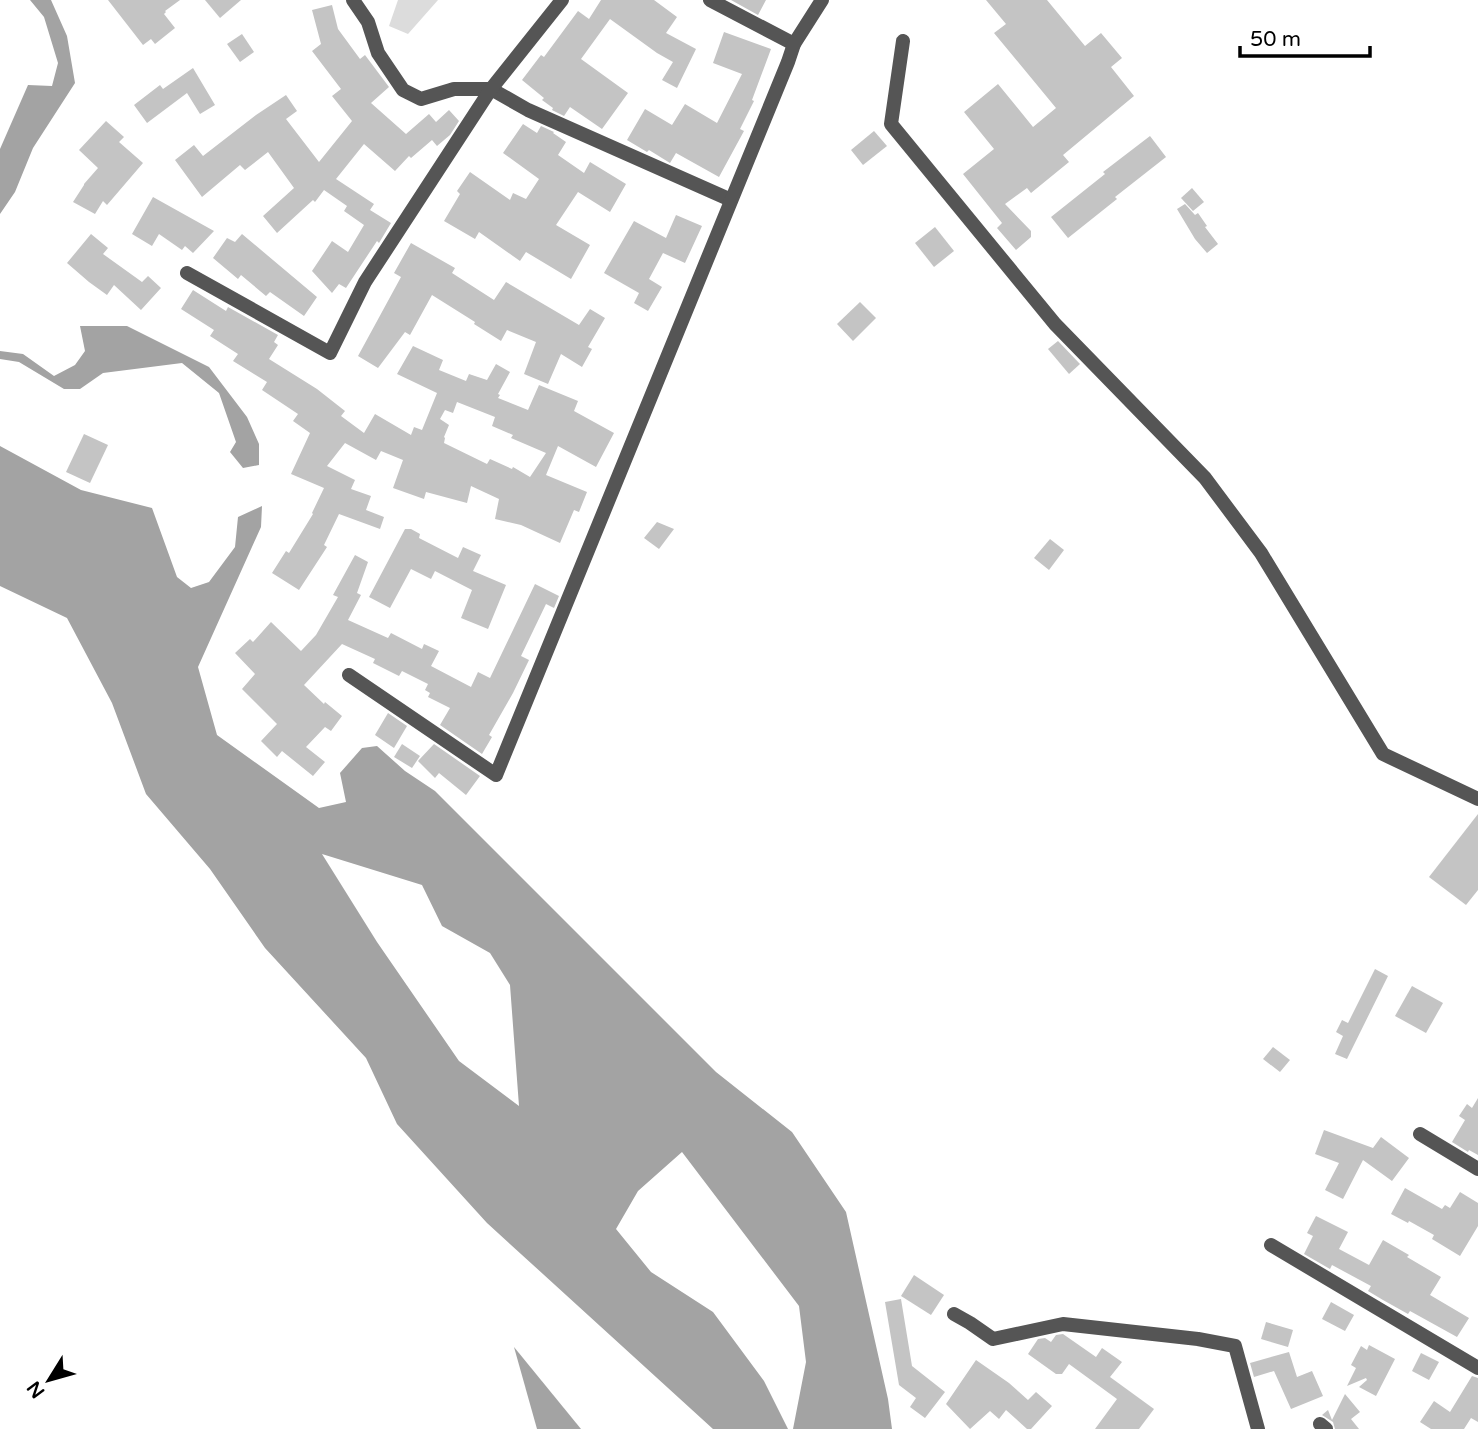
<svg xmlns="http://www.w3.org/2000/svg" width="1478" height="1429" viewBox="0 0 1478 1429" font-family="'Varela Round',sans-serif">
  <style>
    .green { fill: #dcdcdc }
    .water { fill: #a3a3a3; fill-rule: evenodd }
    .building { fill: #c4c4c4; fill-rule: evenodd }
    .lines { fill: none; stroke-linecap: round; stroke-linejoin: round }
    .minor { stroke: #555; stroke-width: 14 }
  </style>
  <rect width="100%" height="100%" fill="#fff"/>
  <!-- green -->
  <polygon class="green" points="398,0 438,0 408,34 389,26"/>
  <!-- water -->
  <g class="water">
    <polygon points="30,0 51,0 67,36 75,83 33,148 15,192 0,214 0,149 28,85 52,86 58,63 44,17"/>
    <polygon points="80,326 127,326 209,367 247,417 259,444 259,465 243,468 230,452 236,442 219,393 182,363 103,373 80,389 64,389 19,362 0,359 0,351 23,354 54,376 75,365 85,351"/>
    <path d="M0,446L81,490L152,508L177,577L191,588L209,582L235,547L238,517L262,506L261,527L198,667L217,735L319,808L346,802L340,773L362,748L377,746L405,771L435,791L716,1072L792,1132L846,1212L888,1399L892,1429H793L806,1362L799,1306L682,1152L638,1191L616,1229L651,1272L713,1312L764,1381L788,1429H713L487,1223L397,1124L366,1058L265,948L210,869L146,794L112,703L67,618L0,586ZM322,854L422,885L442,926L490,953L510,985L519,1106L459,1061L377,942Z"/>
    <polygon points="514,1347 581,1429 537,1429"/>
  </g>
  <!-- building -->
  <g class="building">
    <polygon points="108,0 180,0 165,11 166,12 164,14 175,28 155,44 151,39 143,45"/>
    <polygon points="205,0 241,0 220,18"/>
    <polygon points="601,0 654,0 677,17 666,33 696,49 677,88 662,80 673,62 657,53 610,19 581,59 628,93 602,129 570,107 564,116 552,110 553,108 542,100 544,98 522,80 541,55 544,57 578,11 589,19"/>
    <polygon points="731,0 766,0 758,15"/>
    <polygon points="986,0 1047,0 1085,46 1101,33 1122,58 1111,67 1134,96 1063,155 1069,162 1031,193 1027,188 1005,204 1031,231 1031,237 1016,250 997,228 1002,223 963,174 994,149 964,112 998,84 1033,127 1056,108 994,33 1006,24"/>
    <polygon points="332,5 338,29 360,59 365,55 389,87 371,103 406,134 429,114 436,122 449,110 459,121 450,135 437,146 432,140 411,158 409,156 395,171 364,144 336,179 374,204 370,210 391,223 379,243 377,241 346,288 339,284 332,293 312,271 332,241 348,252 364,225 344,211 347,206 324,190 315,202 313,200 277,233 263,216 294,188 268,152 245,170 240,165 202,197 175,160 194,145 203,156 256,115 286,95 297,111 286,119 319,162 352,121 332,96 341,89 312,51 321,44 312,10"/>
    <polygon points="724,32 771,49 752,100 754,101 740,129 744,131 719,177 676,153 670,163 649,150 647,152 627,140 645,109 672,125 685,104 717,123 742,74 713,63"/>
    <polygon points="242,34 254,52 240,62 227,44"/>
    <polygon points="193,68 215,105 200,114 187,93 147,123 134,105 160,85 163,89"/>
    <polygon points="106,121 124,137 119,142 143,163 107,205 103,201 95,214 73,202 84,185 84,184 98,168 79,150"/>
    <polygon points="523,124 537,133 541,126 554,132 553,133 566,142 558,155 584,173 590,162 626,184 610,212 578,192 556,225 590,245 571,279 526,252 520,261 479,232 475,239 444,221 460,194 457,191 470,172 510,200 513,193 526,199 539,179 503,153"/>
    <polygon points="874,131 887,146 863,165 851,150"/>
    <polygon points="1150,136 1166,157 1115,197 1117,199 1068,238 1051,217 1105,174 1103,172"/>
    <polygon points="1192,188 1204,202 1193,211 1181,198"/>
    <polygon points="153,197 214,231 193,253 185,246 182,250 159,234 152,246 132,234"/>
    <polygon points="1185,204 1195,215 1198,213 1207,226 1205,227 1218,244 1207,253 1195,239 1177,209"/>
    <polygon points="676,215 702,226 685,263 663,253 649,279 662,287 648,311 634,303 639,293 604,273 634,221 666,238"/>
    <polygon points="935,227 954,251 934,267 915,243"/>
    <polygon points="91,234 108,248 103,254 142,282 148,276 161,288 141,310 114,285 107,295 89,282 67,263"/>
    <polygon points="242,234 317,297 304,316 270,292 266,296 241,275 238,279 213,258 227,238 235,242"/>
    <polygon points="411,243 455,268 452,273 494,300 506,282 579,325 590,309 605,318 588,347 592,349 582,367 561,354 548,384 524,374 536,342 507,330 501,341 474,324 475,322 432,295 410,335 405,332 378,368 358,356 401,277 394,273"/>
    <path d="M193,290L226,311L228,307L278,335L274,342L278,345L269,359L317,389L345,411L341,416L364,433L375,414L411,435L414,427L422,430L437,393L397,374L413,346L443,360L439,370L466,381L469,374L487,380L496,364L510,372L498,394L500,395L498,398L528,410L539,385L578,401L574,411L614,433L596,467L558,446L546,475L587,492L579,512L574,510L560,543L521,525L495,519L499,499L471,486L467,503L426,492L424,499L393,488L403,460L381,451L376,460L345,443L327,466L355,480L351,489L371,496L366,510L384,517L380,529L339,514L324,545L327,547L299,590L272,573L286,551L289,553L313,514L312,513L324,488L291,474L310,433L293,421L298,414L262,390L267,382L233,361L238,354L210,336L214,330L181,309ZM457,402L495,417L492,426L513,435L511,438L546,453L530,477L513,467L512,469L490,459L487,464L444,443L445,438L444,437L449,425L440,419L445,410L453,413Z"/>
    <polygon points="860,302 876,318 853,341 837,324"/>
    <polygon points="1058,341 1080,364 1069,374 1048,349"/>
    <polygon points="84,434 108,445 90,483 66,472"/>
    <polygon points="657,522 674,529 659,549 644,538"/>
    <polygon points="405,529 411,529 420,534 419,538 458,558 463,547 481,555 473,571 506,585 488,629 461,618 472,590 435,571 431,579 411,569 390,608 369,597"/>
    <polygon points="1050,539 1064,550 1049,570 1034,558"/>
    <polygon points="355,555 368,562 357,593 361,595 348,620 388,638 391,633 422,649 424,644 439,651 431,666 471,687 478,672 490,678 535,584 559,596 554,608 546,604 521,656 529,660 513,693 489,735 492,737 482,754 440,725 450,708 428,697 430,693 425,690 428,684 402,671 399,676 373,663 375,659 342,644 304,685 324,704 325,702 342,716 331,731 325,727 306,747 325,762 313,776 282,751 277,757 261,741 277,724 242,689 255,674 235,653 250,639 253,642 271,622 301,651 316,635 338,597 333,595"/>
    <polygon points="388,713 407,726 394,748 375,735"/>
    <polygon points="402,744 420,756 412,768 394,757"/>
    <polygon points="434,744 480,776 466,795 439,773 435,778 418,761"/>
    <polygon points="1478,814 1478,890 1466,905 1429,877"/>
    <polygon points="1375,969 1388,976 1347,1059 1335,1054 1343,1036 1336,1032 1342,1020 1348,1023"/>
    <polygon points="1412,986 1443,1003 1426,1033 1395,1016"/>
    <polygon points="1273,1047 1290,1060 1280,1072 1263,1059"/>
    <polygon points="1478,1098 1478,1155 1469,1150 1468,1152 1452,1142 1465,1120 1459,1116 1467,1104 1472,1108"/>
    <polygon points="1324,1130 1373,1148 1381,1137 1409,1158 1392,1181 1363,1160 1343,1199 1325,1190 1339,1163 1315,1154"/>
    <polygon points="1405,1188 1442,1209 1445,1205 1450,1208 1460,1192 1478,1203 1478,1226 1460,1256 1432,1239 1434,1235 1409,1221 1408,1223 1391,1214"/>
    <polygon points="1316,1216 1348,1232 1339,1249 1369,1265 1383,1240 1409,1255 1407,1257 1441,1277 1430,1295 1469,1318 1457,1337 1410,1311 1408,1314 1383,1300 1368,1291 1371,1286 1332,1265 1330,1269 1304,1254 1313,1236 1307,1233"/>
    <polygon points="914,1275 944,1295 931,1315 901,1296"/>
    <polygon points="901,1299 912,1366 945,1392 925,1418 910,1407 916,1398 899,1385 885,1302"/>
    <polygon points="1331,1302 1354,1315 1345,1331 1322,1319"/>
    <polygon points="1266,1322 1293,1330 1288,1347 1261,1339"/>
    <polygon points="1063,1334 1096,1357 1102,1348 1122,1362 1110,1377 1154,1409 1139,1429 1095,1429 1117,1399 1069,1364 1062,1374 1056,1374 1028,1354 1038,1339 1045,1338 1051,1342 1056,1335"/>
    <polygon points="1369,1345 1395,1359 1376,1396 1359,1387 1367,1380 1366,1378 1347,1386 1356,1368 1351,1365 1361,1346 1367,1350"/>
    <polygon points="1289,1352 1297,1377 1312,1371 1323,1396 1291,1409 1274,1371 1254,1377 1250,1363"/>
    <polygon points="1421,1353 1439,1362 1429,1380 1412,1371"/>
    <polygon points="976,1360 1009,1383 1028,1400 1036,1392 1052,1406 1031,1429 1027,1429 1006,1410 999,1419 990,1411 970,1429 946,1404"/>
    <polygon points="1472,1376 1478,1378 1478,1422 1471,1418 1464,1429 1431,1429 1420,1422 1434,1401 1450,1412"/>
    <polygon points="1345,1394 1360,1412 1351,1419 1359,1429 1335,1429 1333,1422 1322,1415 1328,1410 1332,1420"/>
  </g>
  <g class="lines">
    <!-- minor -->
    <g class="minor">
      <polyline points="353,0 368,22 378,53 403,90 421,99 454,89 491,89 528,110 731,200"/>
      <polyline points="710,0 794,44"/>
      <polyline points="903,41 891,124 1055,324 1205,478 1261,553 1383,754 1478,799"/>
      <polyline points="187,273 330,353 365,282 491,89 562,0"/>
      <polyline points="349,675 496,775 788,62 794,44 822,0"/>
      <polyline points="1420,1134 1478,1169"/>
      <polyline points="1271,1245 1478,1368"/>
      <polyline points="954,1314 970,1323 993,1339 1063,1324 1198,1339 1235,1346 1258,1429"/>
      <polyline points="1320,1424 1326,1429"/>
    </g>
  </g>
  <!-- north arrow -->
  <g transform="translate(49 1380) rotate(233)" stroke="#ffffff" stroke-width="5" paint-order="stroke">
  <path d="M0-5L12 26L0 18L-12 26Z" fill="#000000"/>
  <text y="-10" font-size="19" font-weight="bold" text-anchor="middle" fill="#000000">N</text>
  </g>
  <!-- scale -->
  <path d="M1240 46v10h130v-10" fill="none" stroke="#000000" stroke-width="3.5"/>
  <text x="1250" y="46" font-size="21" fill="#000000" stroke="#ffffff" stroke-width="5" paint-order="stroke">50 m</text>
</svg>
